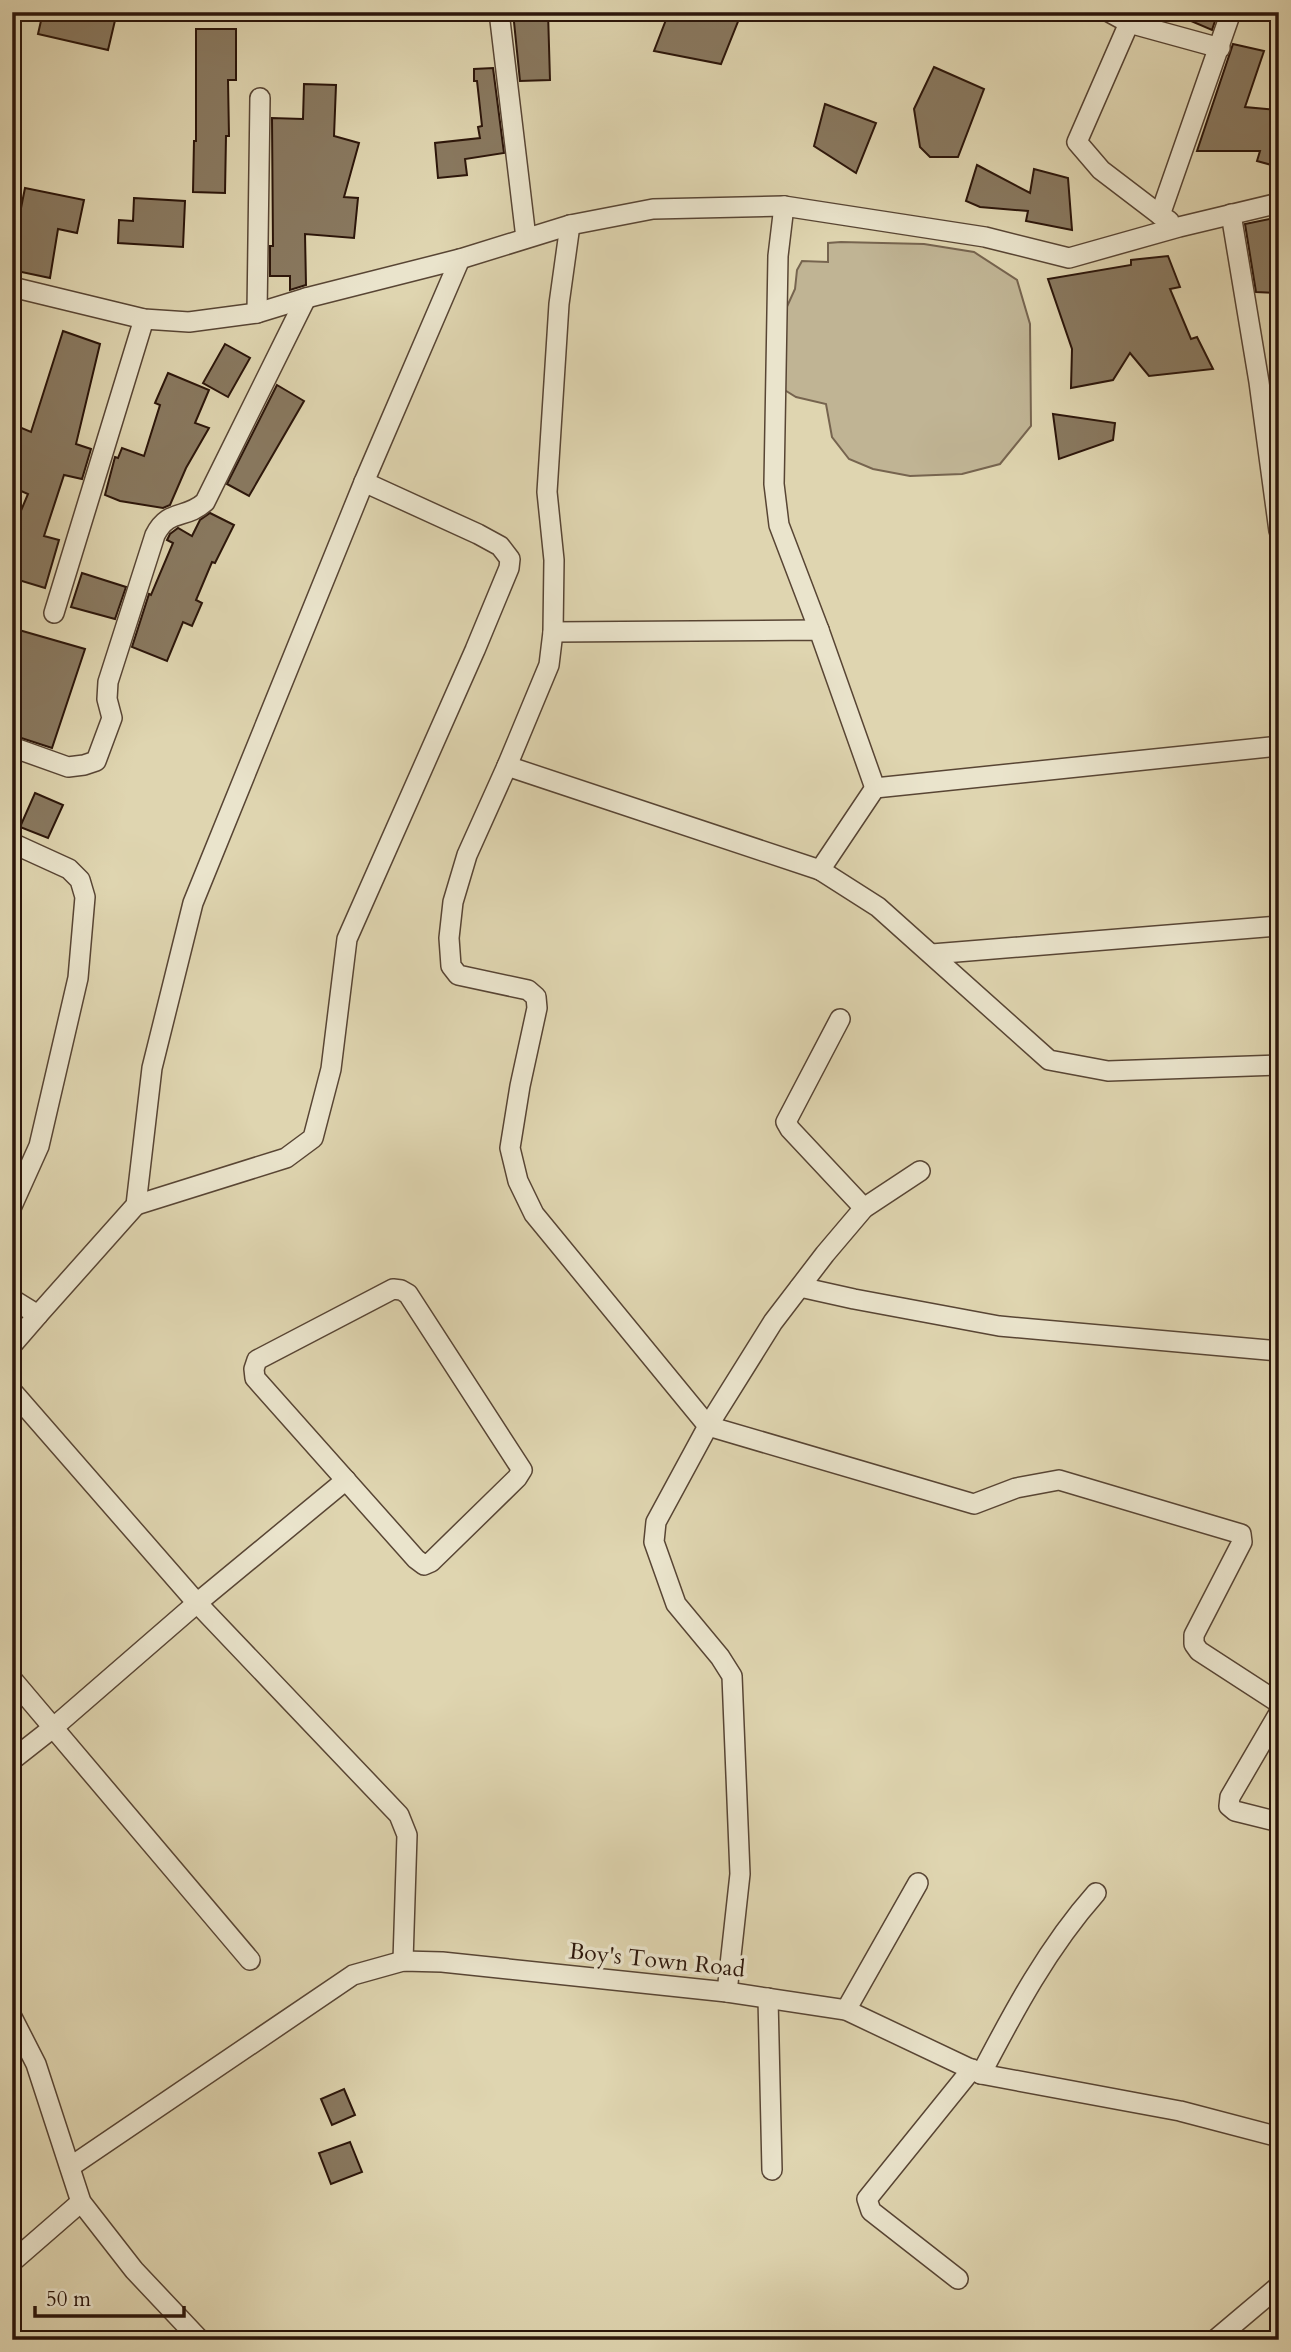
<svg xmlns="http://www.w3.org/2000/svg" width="1291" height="2352" viewBox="0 0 1291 2352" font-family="Cardo,serif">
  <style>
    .green { fill: #c0b494; stroke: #76644f; stroke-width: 2 }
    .building { fill: #897960; stroke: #2b150a; stroke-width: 2 }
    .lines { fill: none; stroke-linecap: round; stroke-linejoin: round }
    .minor-casing { stroke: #584534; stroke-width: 22 }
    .minor { stroke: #eae4cc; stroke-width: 19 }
    .labels { text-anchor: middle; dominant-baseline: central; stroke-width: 7; stroke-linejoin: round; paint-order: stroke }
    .street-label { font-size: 23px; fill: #2b150a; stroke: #eae4cc }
  </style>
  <rect width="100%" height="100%" fill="#dfd5b0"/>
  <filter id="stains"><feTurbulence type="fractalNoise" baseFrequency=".00286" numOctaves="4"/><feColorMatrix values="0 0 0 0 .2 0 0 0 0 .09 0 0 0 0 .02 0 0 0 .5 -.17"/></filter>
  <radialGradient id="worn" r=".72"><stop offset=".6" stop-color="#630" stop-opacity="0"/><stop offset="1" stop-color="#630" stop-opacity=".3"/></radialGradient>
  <!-- green -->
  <polygon class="green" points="841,242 924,244 974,252 1017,280 1030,324 1031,426 1000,464 962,474 910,476 873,469 849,459 832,437 826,404 796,397 783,389 785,311 795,289 797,270 802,261 828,262 828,243"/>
  <!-- building -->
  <g class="building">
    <polygon points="43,12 117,12 108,50 38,34"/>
    <polygon points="513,12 548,12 550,80 520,81"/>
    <polygon points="669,12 723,12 739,19 721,64 654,51"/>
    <polygon points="1170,12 1218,12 1212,30"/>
    <polygon points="196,29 236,29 236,80 228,80 229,136 226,136 225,193 193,192 194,141 196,141"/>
    <polygon points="1233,44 1264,51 1245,107 1279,110 1279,167 1257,161 1260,151 1197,151"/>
    <polygon points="934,67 984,89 958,157 930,157 920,147 914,109"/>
    <polygon points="493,68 504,153 465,159 467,175 438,178 435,143 480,138 478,127 482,126 477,81 474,81 474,69"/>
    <polygon points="304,84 336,85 334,136 359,143 344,197 358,198 354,238 305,234 306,285 290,290 290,276 270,276 270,246 273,246 272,118 303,119"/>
    <polygon points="825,104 876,123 856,173 814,146"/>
    <polygon points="977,165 1030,193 1034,169 1068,178 1072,230 1026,221 1028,211 980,207 966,201"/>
    <polygon points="25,188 84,200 77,233 58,229 50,278 12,270 12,227 17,228"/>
    <polygon points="134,198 185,201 183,247 118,243 119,220 133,221"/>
    <polygon points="1279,217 1279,293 1256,292 1245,224"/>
    <polygon points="1168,256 1180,287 1170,289 1191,339 1197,337 1213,369 1149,376 1130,353 1113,380 1071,388 1072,349 1048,279 1131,265 1131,260"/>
    <polygon points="63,331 100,344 76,444 91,449 82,479 64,475 44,536 59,540 45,588 12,578 12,532 28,494 12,487 12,424 31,432"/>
    <polygon points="225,344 250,358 228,397 203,383"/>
    <polygon points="168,373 209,390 195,423 209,428 186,468 170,505 163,508 120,501 105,495 115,457 118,458 122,448 144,456 160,405 155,403"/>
    <polygon points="277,385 304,401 249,496 227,484"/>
    <polygon points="1053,414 1115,423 1113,440 1059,459"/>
    <polygon points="210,513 234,525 215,563 212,562 196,600 202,603 192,626 183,622 167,661 132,647 149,594 151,595 173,543 167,540 170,534 178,528 192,536 200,520"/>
    <polygon points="82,573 126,587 115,619 71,607"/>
    <polygon points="12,628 85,649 52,748 12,735"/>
    <polygon points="35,793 63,805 48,838 20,827"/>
    <polygon points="344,2089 355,2115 332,2125 321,2099"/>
    <polygon points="350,2142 362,2172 331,2184 319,2153"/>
  </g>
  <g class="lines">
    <!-- minor casing -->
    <g class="minor-casing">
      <g id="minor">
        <polyline points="499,12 526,238"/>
        <polyline points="1109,12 1129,23 1220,48"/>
        <polyline points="1129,23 1077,142 1101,170 1160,215"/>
        <polyline points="784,206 778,256 774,484 779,525 819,630"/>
        <polyline points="1231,214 1259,382 1279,531"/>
        <polyline points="1169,221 1160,215 1231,12"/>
        <polyline points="570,225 559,304 547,492 554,560 553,632 549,665 507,766 467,855 453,902 449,938 451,966 458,975 528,990 536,997 537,1008 520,1086 510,1148 518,1181 534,1214 708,1426 656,1522 654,1542 676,1604 720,1657 732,1676 740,1874 727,1992"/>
        <polyline points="12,287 144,319 189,322 257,313 306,298 460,259 570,225 653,209 784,206 985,237 1069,258 1179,227 1279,203"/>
        <polyline points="257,313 260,98"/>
        <polyline points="54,613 144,319"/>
        <polyline points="553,632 819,630 875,788 1279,746"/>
        <path d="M12,747L68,767L84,765L96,761L112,718L107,699L108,682L155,535C169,508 185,520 205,502L306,298"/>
        <polyline points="507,766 820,870 878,907 1049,1060 1108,1071 1279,1065"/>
        <polyline points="12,843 69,869 80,880 85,897 78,978 39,1146 12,1206"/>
        <polyline points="820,870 875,788"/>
        <polyline points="932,954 1279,926"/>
        <polyline points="840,1019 786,1122 790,1129 864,1208"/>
        <polyline points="920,1171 864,1208 825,1254 773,1322 708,1426 974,1504 1016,1488 1059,1480 1241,1534 1242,1542 1194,1635 1194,1644 1199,1651 1279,1703"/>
        <polyline points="136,1205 286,1158 313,1138 331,1069 347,939 475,650 509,568 510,559 500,546 478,534 364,482"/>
        <polyline points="800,1287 854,1299 999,1326 1279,1351"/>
        <polygon points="393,1289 401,1290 408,1294 522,1470 517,1478 431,1562 424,1565 416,1559 255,1378 254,1369 257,1360"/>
        <polyline points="12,1299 38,1315 136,1205 152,1068 193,903 364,482 460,259"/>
        <polyline points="12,1345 38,1315"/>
        <polyline points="12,1391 197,1603 399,1815 407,1835 403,1961"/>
        <polyline points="12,1679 250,1960"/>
        <polyline points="1279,1713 1230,1797 1229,1806 1235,1811 1279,1822"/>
        <polyline points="12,1760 54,1727 197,1603 346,1480"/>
        <polyline points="768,1998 772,2170"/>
        <polyline points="846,2010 918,1883"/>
        <polyline points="12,2017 36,2064 81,2202 134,2270 200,2340"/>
        <path d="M981,2074C1014,2011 1048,1947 1096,1893"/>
        <polyline points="70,2167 353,1975 403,1961 442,1962 727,1992 846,2010 981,2074 1180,2111 1279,2137"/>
        <polyline points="12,2262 81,2202"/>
        <polyline points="958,2279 871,2211 867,2199 972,2069"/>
        <polyline points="1215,2340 1279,2286"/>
      </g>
    </g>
    <!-- minor -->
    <use href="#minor" class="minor"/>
  </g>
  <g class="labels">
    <!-- street labels -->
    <g class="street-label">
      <text transform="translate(657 1960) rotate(6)">Boy's Town Road</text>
    </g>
  </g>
  <!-- margin -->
  <rect width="1291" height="2352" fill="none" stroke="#dfd5b0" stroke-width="42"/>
  <rect x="14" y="14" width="1263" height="2324" fill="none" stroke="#2b150a" stroke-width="3.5"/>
  <rect x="21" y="21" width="1249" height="2310" fill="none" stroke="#2b150a" stroke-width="2"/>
  <!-- scale -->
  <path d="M35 2306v10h149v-10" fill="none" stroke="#2b150a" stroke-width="3.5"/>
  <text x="46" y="2306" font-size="21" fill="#2b150a" stroke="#eae4cc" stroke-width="5" paint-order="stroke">50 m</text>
  <rect width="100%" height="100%" filter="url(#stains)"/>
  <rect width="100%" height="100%" fill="url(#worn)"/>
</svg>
